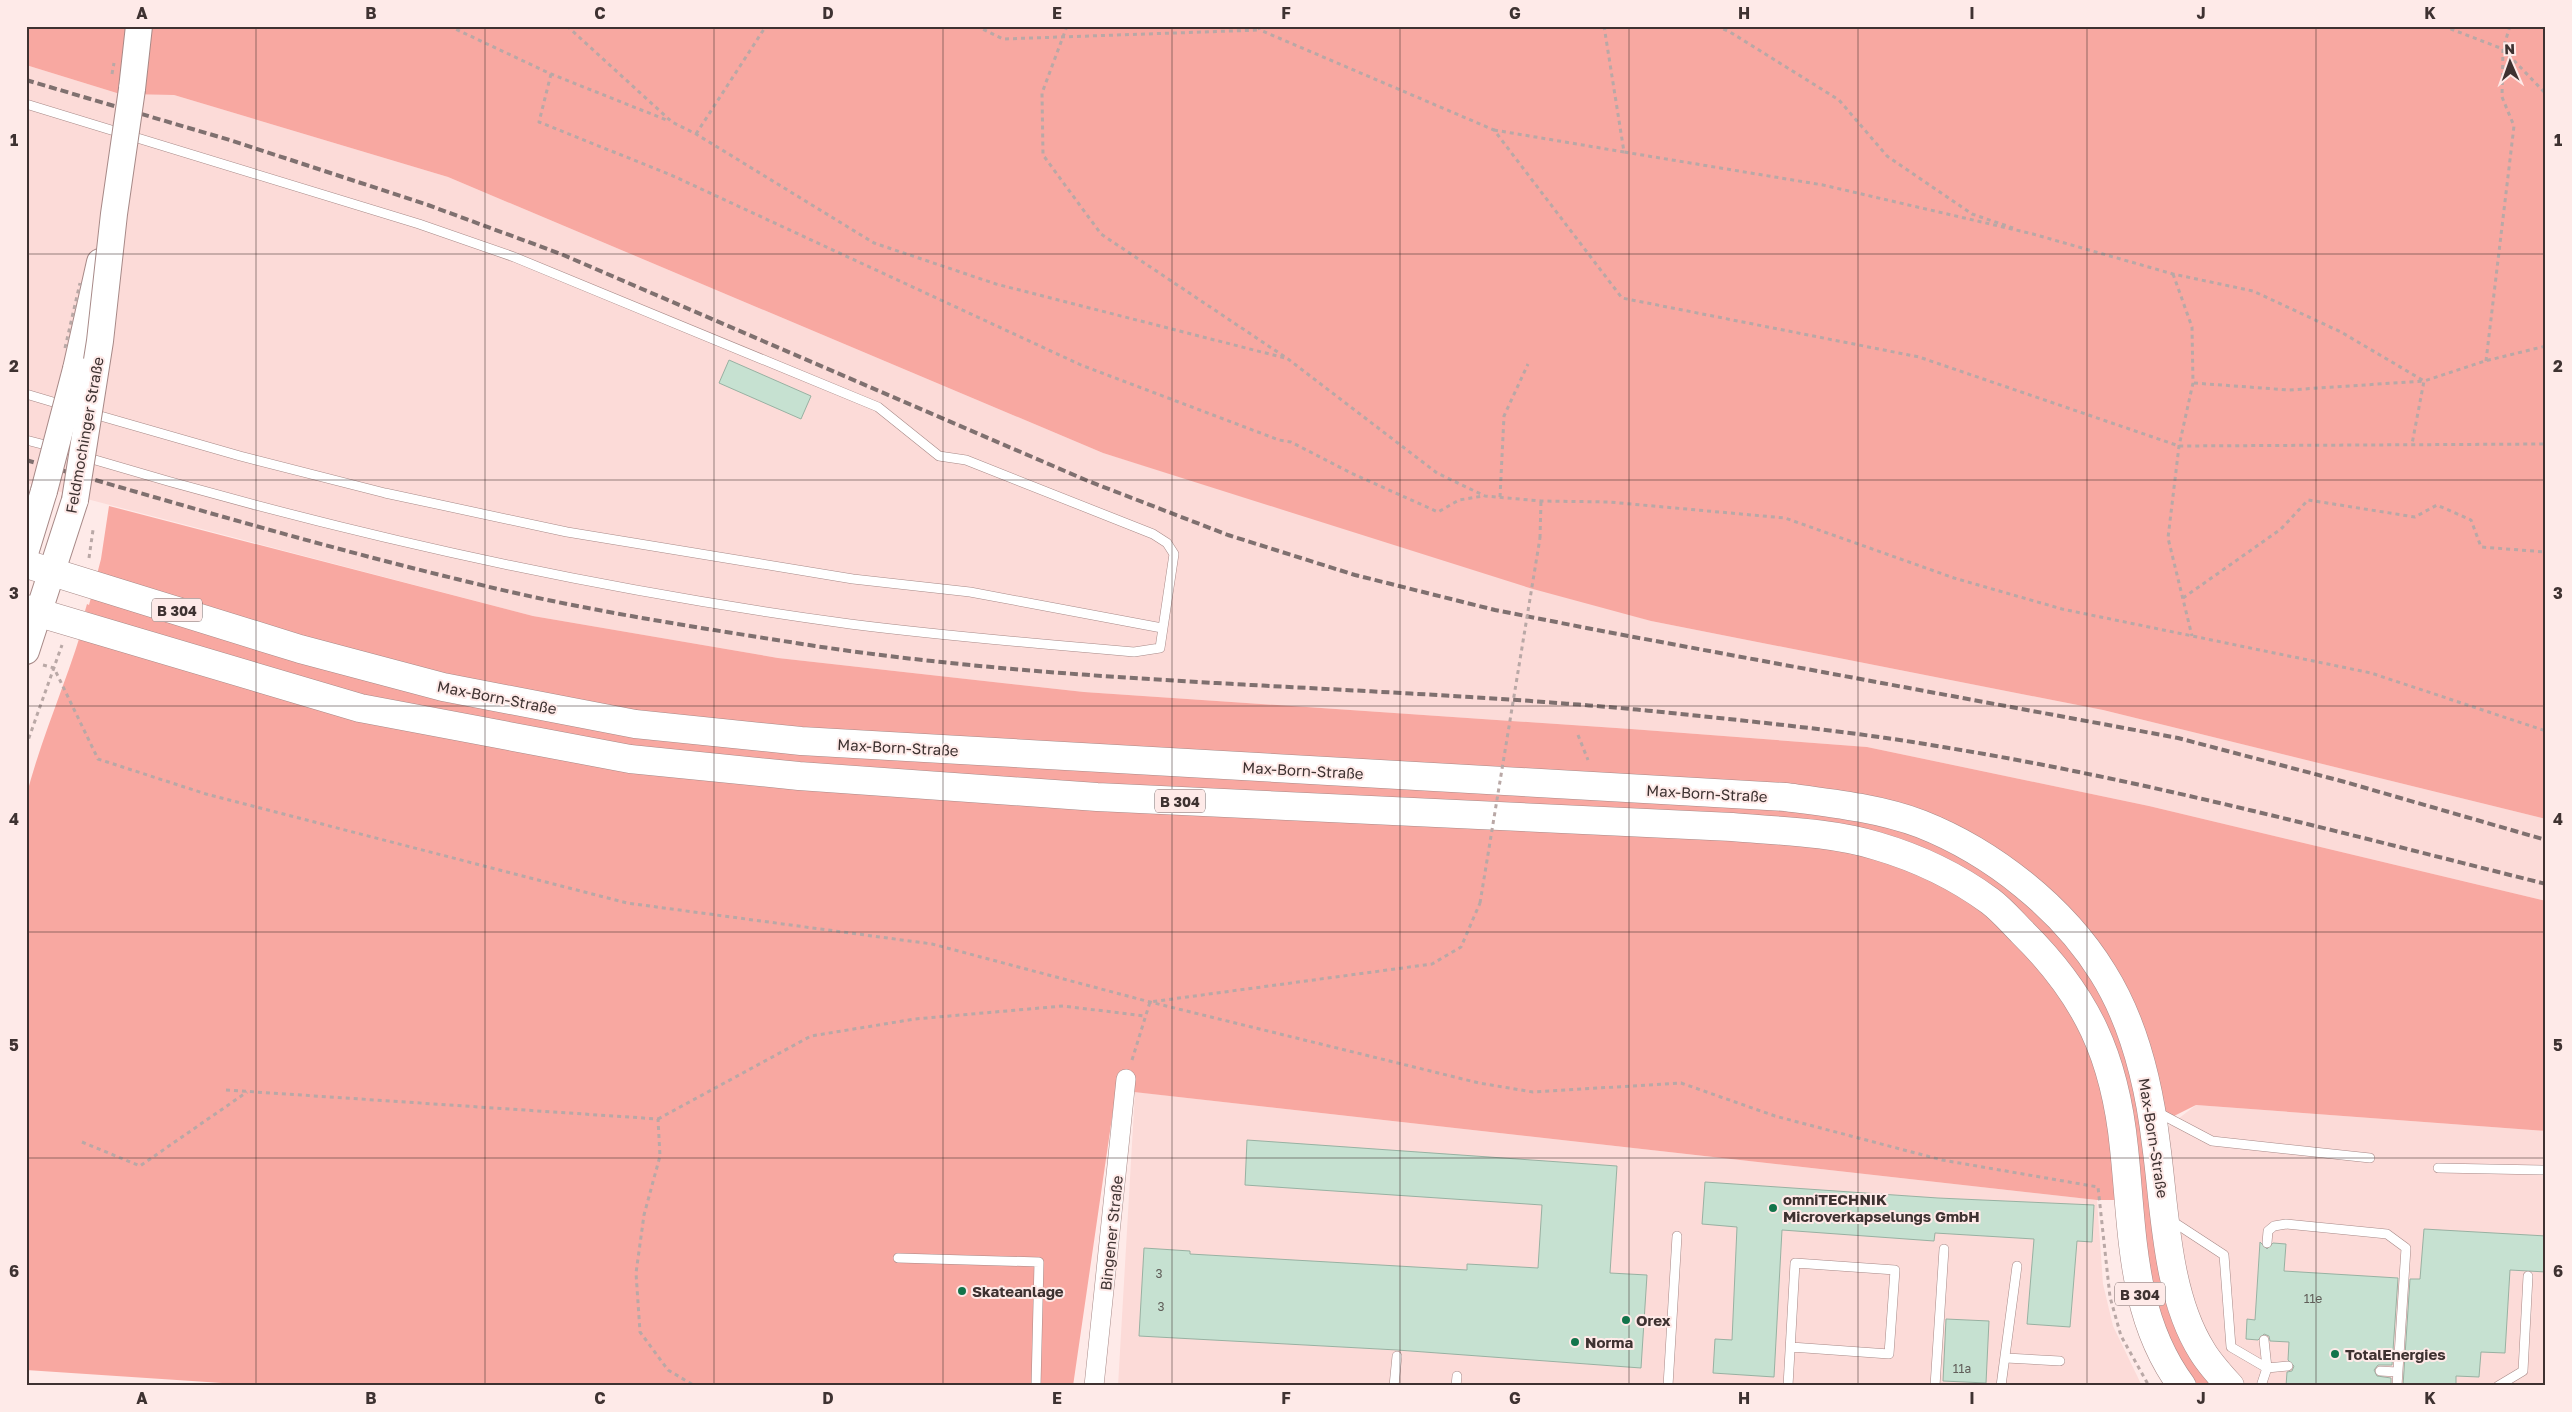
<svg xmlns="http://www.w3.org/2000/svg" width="2572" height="1412" viewBox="0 0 2572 1412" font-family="'Golos Text',sans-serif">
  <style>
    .built { fill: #fcdbd8 }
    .green { fill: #f8a8a1 }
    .building { fill: #c6e1d1; stroke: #98b1a2 }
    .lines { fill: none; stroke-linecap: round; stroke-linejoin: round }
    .lane-casing { stroke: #a78987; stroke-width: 10 }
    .street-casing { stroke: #a78987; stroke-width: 20 }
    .secondary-casing { stroke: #a78987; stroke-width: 28 }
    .primary-casing { stroke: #a78987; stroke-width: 29 }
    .path { stroke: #b9a8a6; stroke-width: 3; stroke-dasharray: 4 4; stroke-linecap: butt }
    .lane { stroke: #fff; stroke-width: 9 }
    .street { stroke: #fff; stroke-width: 19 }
    .secondary { stroke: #fff; stroke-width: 26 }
    .primary { stroke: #fff; stroke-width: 28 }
    .rail { stroke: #7f706f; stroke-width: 4; stroke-dasharray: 8 4; stroke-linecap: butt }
    .secondary-bridge-casing { stroke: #a78987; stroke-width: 28; stroke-linecap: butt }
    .path-bridge { stroke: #b9a8a6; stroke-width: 3; stroke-dasharray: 4 4; stroke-linecap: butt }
    .secondary-bridge { stroke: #fff; stroke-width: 26 }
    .grid { fill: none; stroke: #3e3231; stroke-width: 1; stroke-opacity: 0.55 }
    .poi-dot { fill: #13744b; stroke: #feeae8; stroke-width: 2 }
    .labels { text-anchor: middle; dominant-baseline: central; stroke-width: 4; stroke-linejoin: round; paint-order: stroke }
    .number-label { font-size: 12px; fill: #605e59 }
    .shield { fill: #feeae8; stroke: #786968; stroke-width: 1 }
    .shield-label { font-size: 14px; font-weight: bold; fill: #3e3231 }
    .street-label { font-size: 15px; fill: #3e3231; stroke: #feeae8 }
    .poi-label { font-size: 15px; font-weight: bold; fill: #3e3231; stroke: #feeae8; text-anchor: start }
    .neatline { fill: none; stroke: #3e3231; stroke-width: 2 }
    .grid-label { font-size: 16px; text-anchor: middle; font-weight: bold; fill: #3e3231 }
  </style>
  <rect width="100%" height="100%" fill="#feeae8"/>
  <!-- built -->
  <g class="built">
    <polygon points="26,65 120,94 174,95 448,177 1103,453 1651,621 2103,710 2546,819 2546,901 2149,806 1867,747 1631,729 1084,692 778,658 533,616 26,483"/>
    <polygon points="1135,1092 2097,1200 2103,1284 2113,1326 2142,1386 1118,1386"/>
    <polygon points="2196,1105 2546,1131 2546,1386 2241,1386 2212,1348 2193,1307 2179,1243 2167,1142 2169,1126"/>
  </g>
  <!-- green -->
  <g class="green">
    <polygon points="26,26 2546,26 2546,819 2103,710 1651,621 1533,589 1103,453 448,177 174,95 120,94 26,65"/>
    <path d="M109,506L533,616L778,658L1084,692L1631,729L1867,747L2149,806L2546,901V1131L2196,1105L2142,1132L2161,1280L2168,1310L2183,1346L2211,1386H2194L2175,1358L2115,1200H2097L1116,1090L1073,1386H269L26,1370V797C42,734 70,675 87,612L85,611L87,604L89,605L101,559Z"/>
  </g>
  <!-- building -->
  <g class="building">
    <polygon points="729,360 811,396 801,419 719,383"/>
    <polygon points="1247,1140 1617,1166 1610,1273 1647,1275 1641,1368 1397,1350 1139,1336 1144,1248 1190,1251 1190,1254 1467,1270 1467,1264 1538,1268 1542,1205 1245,1185"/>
    <polygon points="1705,1182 1938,1198 2094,1205 2092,1242 2077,1241 2070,1327 2027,1324 2034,1239 1935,1233 1934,1241 1782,1230 1774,1377 1713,1373 1715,1339 1732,1340 1737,1227 1702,1224"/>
    <polygon points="2424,1229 2546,1236 2546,1272 2510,1270 2505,1353 2481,1352 2479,1377 2456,1376 2456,1386 2403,1386 2410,1279 2420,1279"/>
    <polygon points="2260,1242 2267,1249 2273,1243 2286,1244 2284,1271 2398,1278 2392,1365 2378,1365 2374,1370 2377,1376 2391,1378 2391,1386 2286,1386 2287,1372 2292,1371 2294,1366 2288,1360 2289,1342 2270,1341 2269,1336 2264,1334 2258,1340 2246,1339 2247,1319 2255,1320"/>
    <polygon points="1946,1319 1989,1321 1986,1383 1943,1381"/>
  </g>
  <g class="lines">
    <!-- lane casing -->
    <g class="lane-casing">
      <g id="lane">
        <path d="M26,104L419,224L514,257L878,407L939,456L966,460L1153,534L1167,543L1174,554L1160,648L1134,652C1039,644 944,636 850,624C591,589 335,532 85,457"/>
        <polyline points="26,394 63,405"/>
        <polyline points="90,413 240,456 385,493 567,532 853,579 970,592 1162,628"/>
        <polyline points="26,440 53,447"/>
        <polyline points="2157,1112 2212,1141 2370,1158"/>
        <polyline points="2438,1168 2546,1170"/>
        <polyline points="2172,1221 2224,1255 2231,1347 2267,1368 2288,1366"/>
        <polyline points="2267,1243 2268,1231 2274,1226 2286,1224 2387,1234 2406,1248 2397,1386"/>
        <polyline points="898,1258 1039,1262 1036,1386"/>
        <polyline points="2006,1358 2060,1361"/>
        <polyline points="2380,1371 2397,1372"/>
        <polyline points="1394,1386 1397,1356"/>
        <polyline points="1456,1386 1457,1376"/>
        <polyline points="1668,1386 1677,1236"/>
        <polyline points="1788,1386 1795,1263 1895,1270 1889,1354 1791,1347"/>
        <polyline points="1935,1386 1944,1249"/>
        <polyline points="2001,1386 2017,1266"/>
        <polyline points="2261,1386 2267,1368 2264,1340"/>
        <polyline points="2498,1386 2523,1371 2528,1276"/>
      </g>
    </g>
    <!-- street casing -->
    <g class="street-casing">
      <polyline id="street" points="1094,1386 1126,1079"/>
    </g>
    <!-- secondary casing -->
    <g class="secondary-casing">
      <g id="secondary">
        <polyline points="132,89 139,26"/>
        <polyline points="76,369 100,262"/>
        <polyline points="26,550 44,491"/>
        <polyline points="26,651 75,500"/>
      </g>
    </g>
    <!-- primary casing -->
    <g class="primary-casing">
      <g id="primary">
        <path d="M26,564L300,649L443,687L635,724L801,741L1785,797C1831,803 1878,808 1921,824C1992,852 2063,908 2103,973C2135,1024 2149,1084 2156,1144C2165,1209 2166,1294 2202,1351C2209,1363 2220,1375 2230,1386"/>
        <path d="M26,609L360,708L630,759L799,776L1097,797L1732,827C1779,831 1831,832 1877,846C1918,858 1956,876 1990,901C2002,910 2012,922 2022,932C2087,996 2115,1057 2124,1148C2133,1231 2130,1316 2182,1386"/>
      </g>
    </g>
    <!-- path -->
    <g class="path">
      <polyline points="449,26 551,74 669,121"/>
      <polyline points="567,26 672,122 696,134 874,243 996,284 1285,358"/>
      <polyline points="976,26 1003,39 1260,30"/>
      <polyline points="1067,26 1042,93 1043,155 1101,234 1288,359 1437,473 1485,496 1541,501 1609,502 1785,518 1954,578 2062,609 2371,673 2546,731"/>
      <polyline points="1258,26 1260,30 1494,130 1622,298 1919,357 2179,446 2546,444"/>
      <polyline points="1604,26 1624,152 1823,185 2033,234 2173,274 2253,291 2341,332 2424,381 2485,361 2546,346"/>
      <polyline points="1716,26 1730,32 1839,100 1887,156 1972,214 2013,228"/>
      <polyline points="2443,26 2503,49 2546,94"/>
      <polyline points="551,74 539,122 671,175 1081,365 1279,440 1291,442 1351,473 1438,512 1459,500 1483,496"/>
      <polyline points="1494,130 1624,152"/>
      <polyline points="696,134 766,26"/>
      <polyline points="2173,274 2192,327 2193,383 2179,446 2168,538 2192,636"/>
      <polyline points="2486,361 2514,126 2502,97 2503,49 2510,26"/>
      <polyline points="2194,383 2289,390 2424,381 2412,444"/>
      <polyline points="1500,497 1504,416 1528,364"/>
      <polyline points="1540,538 1541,501"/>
      <polyline points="89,558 93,530"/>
      <polyline points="2183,598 2281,529 2308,500 2415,517 2437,505 2471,520 2481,547 2546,552"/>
      <polyline points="43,665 54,668 98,759 206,794 627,903 932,944 1150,1002 1479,1083 1533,1092 1681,1083 1775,1116 1942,1160 2098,1187 2110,1297 2121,1336 2149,1386"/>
      <polyline points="1578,735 1588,760"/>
      <polyline points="26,746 62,645"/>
      <polyline points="1132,1060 1150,1002 1432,964 1461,947 1480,903"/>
      <polyline points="226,1090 658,1119 660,1156 644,1215 636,1273 640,1332 668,1370 695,1386"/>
      <polyline points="658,1119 811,1036 915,1019 1063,1006 1145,1016"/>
      <polyline points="82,1142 140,1166 247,1092"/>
    </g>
    <!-- lane -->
    <use href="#lane" class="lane"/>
    <!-- street -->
    <use href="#street" class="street"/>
    <!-- secondary -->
    <use href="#secondary" class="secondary"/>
    <!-- primary -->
    <use href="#primary" class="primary"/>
    <!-- rail -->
    <g class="rail">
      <polyline points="26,80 233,141 428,205 561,254 1088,481 1228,535 1355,575 1495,610 1607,632 2178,738 2345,782 2546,840"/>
      <path d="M26,460C175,503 323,547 473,583C586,611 701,628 815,646C1095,688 1380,684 1662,712C1756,722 1850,731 1943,747C2146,780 2346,834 2546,884"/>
    </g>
    <!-- secondary-bridge casing -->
    <g class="secondary-bridge-casing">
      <g id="secondary-bridge">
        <polyline points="44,491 76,369"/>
        <polyline points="75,500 100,341 114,214 132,89"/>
      </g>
    </g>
    <!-- path-bridge -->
    <g class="path-bridge">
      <polyline points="112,74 114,63"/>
      <polyline points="65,348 80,283"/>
      <polyline points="1480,903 1540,538"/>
    </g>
    <!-- secondary-bridge -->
    <use href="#secondary-bridge" class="secondary-bridge"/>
  </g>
  <!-- grid -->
  <path class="grid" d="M256,26V1386M485,26V1386M714,26V1386M943,26V1386M1172,26V1386M1400,26V1386M1629,26V1386M1858,26V1386M2087,26V1386M2316,26V1386M26,254H2546M26,480H2546M26,706H2546M26,932H2546M26,1158H2546"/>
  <!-- markers -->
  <g class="poi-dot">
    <circle cx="1773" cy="1208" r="5"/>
    <circle cx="962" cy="1291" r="5"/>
    <circle cx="1626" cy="1320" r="5"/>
    <circle cx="1575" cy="1342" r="5"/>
    <circle cx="2335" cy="1354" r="5"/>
  </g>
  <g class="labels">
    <!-- number labels -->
    <g class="number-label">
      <text x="1159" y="1273">3</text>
      <text x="2313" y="1298">11e</text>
      <text x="1161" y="1306">3</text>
      <text x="1962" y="1368">11a</text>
    </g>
    <!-- shield labels -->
    <g class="shield">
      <rect x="152" y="598.5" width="50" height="23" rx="4"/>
      <rect x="1155" y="789.5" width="50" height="23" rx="4"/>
      <rect x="2115" y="1282.5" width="50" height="23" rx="4"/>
    </g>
    <g class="shield-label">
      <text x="177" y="610">B 304</text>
      <text x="1180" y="801">B 304</text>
      <text x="2140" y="1294">B 304</text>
    </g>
    <!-- street labels -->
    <g class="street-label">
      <text transform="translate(84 435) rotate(-80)">Feldmochinger Straße</text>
      <text transform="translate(497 697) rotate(11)">Max-Born-Straße</text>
      <text transform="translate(898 747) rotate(3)">Max-Born-Straße</text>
      <text transform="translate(1303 770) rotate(3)">Max-Born-Straße</text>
      <text transform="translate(1707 793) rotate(3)">Max-Born-Straße</text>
      <text transform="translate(2154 1138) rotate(81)">Max-Born-Straße</text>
      <text transform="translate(1111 1233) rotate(-84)">Bingener Straße</text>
    </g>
    <!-- poi labels -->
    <g class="poi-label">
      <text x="1783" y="1199">omniTECHNIK<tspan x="1783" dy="17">Microverkapselungs GmbH</tspan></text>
      <text x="972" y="1291">Skateanlage</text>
      <text x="1636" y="1320">Orex</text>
      <text x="1585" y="1342">Norma</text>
      <text x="2345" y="1354">TotalEnergies</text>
    </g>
  </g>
  <!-- border -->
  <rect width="2572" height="1412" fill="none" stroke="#feeae8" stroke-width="55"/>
  <!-- north arrow -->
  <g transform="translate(2510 62) rotate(358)" stroke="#feeae8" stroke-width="4" paint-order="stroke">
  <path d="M0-4L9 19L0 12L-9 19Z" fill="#3e3231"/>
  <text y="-8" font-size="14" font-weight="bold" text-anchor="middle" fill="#3e3231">N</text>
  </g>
  <rect x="28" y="28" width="2516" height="1356" class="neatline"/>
  <g class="grid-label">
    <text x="142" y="19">A</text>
    <text x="371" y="19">B</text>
    <text x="600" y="19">C</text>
    <text x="828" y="19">D</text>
    <text x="1057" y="19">E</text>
    <text x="1286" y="19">F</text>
    <text x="1515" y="19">G</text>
    <text x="1744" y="19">H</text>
    <text x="1972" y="19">I</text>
    <text x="2201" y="19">J</text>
    <text x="2430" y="19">K</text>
    <text x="14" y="146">1</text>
    <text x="2558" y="146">1</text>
    <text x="14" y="372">2</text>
    <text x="2558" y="372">2</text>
    <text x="14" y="599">3</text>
    <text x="2558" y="599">3</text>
    <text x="14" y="825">4</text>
    <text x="2558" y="825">4</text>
    <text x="14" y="1051">5</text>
    <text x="2558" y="1051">5</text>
    <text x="14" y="1277">6</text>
    <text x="2558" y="1277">6</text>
    <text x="142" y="1404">A</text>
    <text x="371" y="1404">B</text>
    <text x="600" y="1404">C</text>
    <text x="828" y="1404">D</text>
    <text x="1057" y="1404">E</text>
    <text x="1286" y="1404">F</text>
    <text x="1515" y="1404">G</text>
    <text x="1744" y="1404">H</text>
    <text x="1972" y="1404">I</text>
    <text x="2201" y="1404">J</text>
    <text x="2430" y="1404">K</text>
  </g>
</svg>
